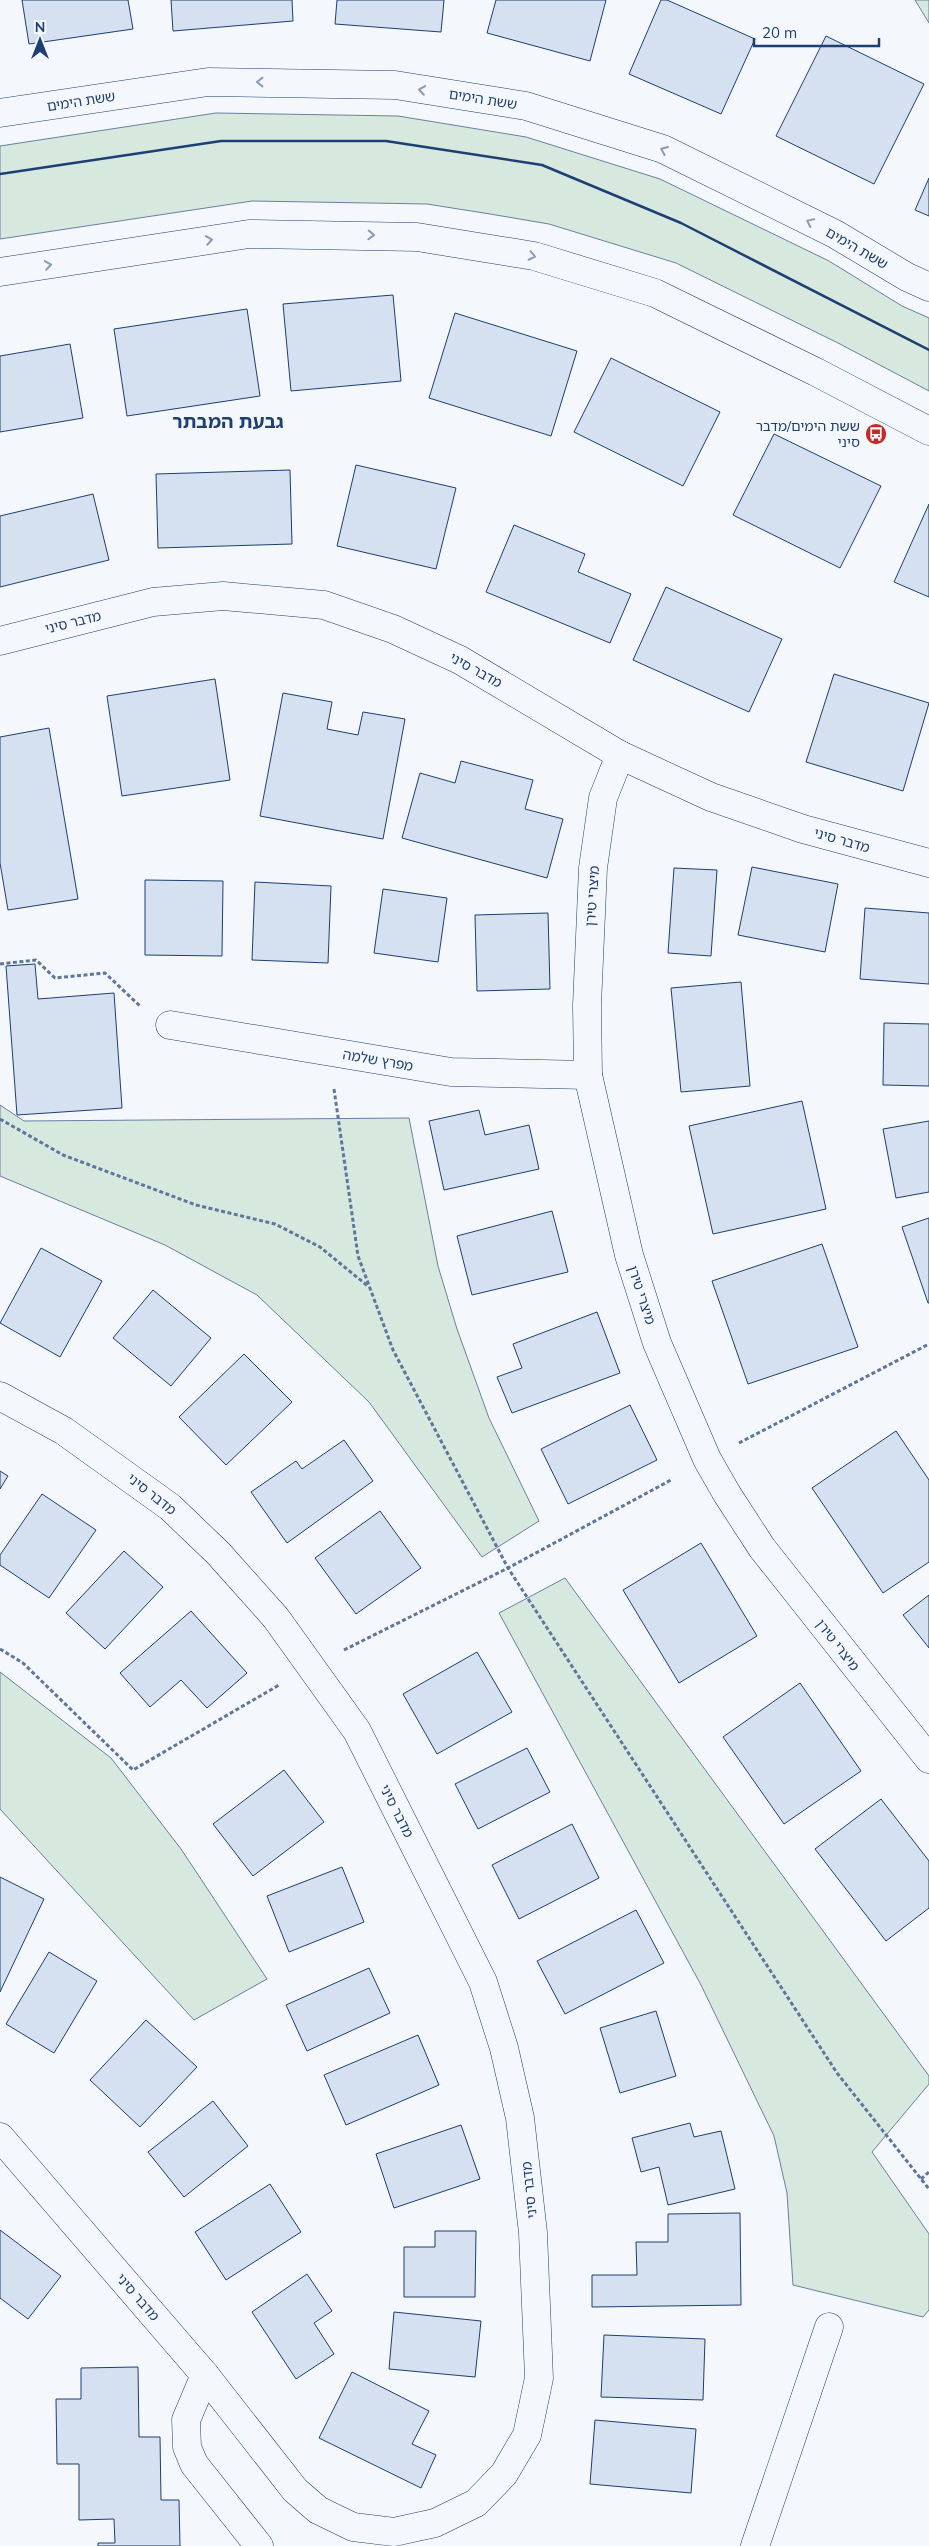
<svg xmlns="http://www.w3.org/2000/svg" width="929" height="2546" viewBox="0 0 929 2546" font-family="Mulish,'Noto Sans Hebrew',sans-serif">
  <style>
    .green { fill: #d7e8df; stroke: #687fa3 }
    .building { fill: #d5e0f0; stroke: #1d3f73 }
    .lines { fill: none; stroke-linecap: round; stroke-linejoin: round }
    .minor-casing { stroke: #1d3f73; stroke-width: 29 }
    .path { stroke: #5e769c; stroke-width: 3; stroke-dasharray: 4 2.5; stroke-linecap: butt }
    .minor { stroke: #f4f7fb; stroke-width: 28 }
    .wall { stroke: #1d3f73; stroke-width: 2.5 }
    .oneway { stroke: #889bb7 }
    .labels { text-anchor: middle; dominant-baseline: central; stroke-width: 4; stroke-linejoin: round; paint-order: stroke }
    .street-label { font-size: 14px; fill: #1d3f73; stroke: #f4f7fb }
    .poi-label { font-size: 14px; fill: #1d3f73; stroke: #f4f7fb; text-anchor: end }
    .district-label { font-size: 19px; font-weight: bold; fill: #1d3f73; stroke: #f4f7fb }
  </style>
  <rect width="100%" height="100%" fill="#f4f7fb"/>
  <!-- green -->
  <g class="green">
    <polygon points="915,0 929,0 929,23"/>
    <polygon points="216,113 398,116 526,137 660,179 829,261 902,306 929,318 929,391 840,344 676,263 549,224 490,214 427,204 252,201 0,239 0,146"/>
    <polygon points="0,1105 24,1121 409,1118 438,1266 457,1329 489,1418 539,1521 482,1557 369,1402 257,1295 165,1245 0,1176"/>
    <polygon points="565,1578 929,2076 929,2084 872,2152 929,2234 929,2310 923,2317 793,2285 787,2193 774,2136 701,1985 499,1613"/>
    <polygon points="0,1672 111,1758 181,1849 267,1979 194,2020 0,1809"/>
  </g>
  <!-- building -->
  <g class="building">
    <polygon points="22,0 128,0 133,29 29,44"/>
    <polygon points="171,0 292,0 293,21 173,31"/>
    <polygon points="337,0 444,0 441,32 335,24"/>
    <polygon points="496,0 606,0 590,61 487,33"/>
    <polygon points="661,0 667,0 755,39 721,114 629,74"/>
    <polygon points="826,36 924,84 874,184 776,136"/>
    <polygon points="929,178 929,216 915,210"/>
    <polygon points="393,295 401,381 291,391 283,304"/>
    <polygon points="247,309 260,396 127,416 114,329"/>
    <polygon points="455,313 577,351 551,436 429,398"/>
    <polygon points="70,344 83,418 0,432 0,356"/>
    <polygon points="611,358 720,412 683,486 574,432"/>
    <polygon points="774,434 881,486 840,568 733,515"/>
    <polygon points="356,465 456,488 436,569 337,546"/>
    <polygon points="290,470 292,544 158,548 156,474"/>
    <polygon points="93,494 109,560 0,587 0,516"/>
    <polygon points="929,504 929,597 894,582"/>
    <polygon points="514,525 585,554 578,572 631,594 610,643 486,592"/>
    <polygon points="666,587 782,639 749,712 633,660"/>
    <polygon points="834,674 929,703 903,791 806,762"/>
    <polygon points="215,679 230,780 122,796 107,696"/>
    <polygon points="283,693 332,702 327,729 358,735 363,712 405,719 383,839 260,816"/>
    <polygon points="49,728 78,899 8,910 0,863 0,737"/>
    <polygon points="461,761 533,780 525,809 563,819 547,878 402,838 420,773 455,783"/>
    <polygon points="752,867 838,884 825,952 738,935"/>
    <polygon points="674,868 717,870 711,956 668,953"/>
    <polygon points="145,880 223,881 222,956 145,955"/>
    <polygon points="255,882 331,886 328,963 252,960"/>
    <polygon points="383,889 447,898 438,962 374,953"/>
    <polygon points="865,908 929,913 929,984 860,979"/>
    <polygon points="548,913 550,989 477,991 475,915"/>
    <polygon points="35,964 38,999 114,993 122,1108 17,1115 6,966"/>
    <polygon points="741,982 750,1086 681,1092 671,988"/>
    <polygon points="884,1023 929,1024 929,1086 883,1085"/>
    <polygon points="802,1101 826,1209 713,1234 689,1126"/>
    <polygon points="479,1110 485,1135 529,1125 539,1169 444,1190 429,1121"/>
    <polygon points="929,1121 929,1192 896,1198 883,1129"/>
    <polygon points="552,1211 568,1272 472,1295 457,1236"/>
    <polygon points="929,1218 929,1303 928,1303 902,1227"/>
    <polygon points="822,1244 858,1347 748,1384 712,1281"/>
    <polygon points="41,1248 102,1281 60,1357 0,1323"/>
    <polygon points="153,1290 211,1338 171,1386 113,1338"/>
    <polygon points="597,1312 620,1373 512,1413 497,1377 522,1368 513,1344"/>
    <polygon points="244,1354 292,1402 226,1465 179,1417"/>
    <polygon points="630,1405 657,1460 568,1504 541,1449"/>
    <polygon points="896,1431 929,1480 929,1562 883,1593 812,1488"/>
    <polygon points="344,1440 373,1481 287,1543 251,1492 296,1461 302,1469"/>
    <polygon points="0,1471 8,1476 0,1489"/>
    <polygon points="42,1494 96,1530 49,1598 0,1565 0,1555"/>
    <polygon points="380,1511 421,1568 356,1614 315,1558"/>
    <polygon points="701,1543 757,1636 679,1683 623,1590"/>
    <polygon points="124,1551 163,1587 105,1649 66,1613"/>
    <polygon points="929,1595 929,1648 903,1615"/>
    <polygon points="191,1611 247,1673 207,1708 181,1680 150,1707 120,1673"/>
    <polygon points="477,1652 512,1712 437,1754 403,1694"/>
    <polygon points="800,1683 861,1771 784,1824 723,1737"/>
    <polygon points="527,1748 550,1792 478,1829 455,1784"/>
    <polygon points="284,1770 324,1822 253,1876 213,1824"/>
    <polygon points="881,1799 929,1861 929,1908 886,1941 815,1849"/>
    <polygon points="572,1824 599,1878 519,1919 492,1865"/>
    <polygon points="342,1867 364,1922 289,1952 267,1896"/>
    <polygon points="0,1877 44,1899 0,1992"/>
    <polygon points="636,1910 664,1963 565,2014 537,1961"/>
    <polygon points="49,1952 97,1981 54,2053 6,2024"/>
    <polygon points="369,1968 390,2013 307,2051 286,2005"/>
    <polygon points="656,2011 676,2076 620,2093 600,2028"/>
    <polygon points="146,2020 197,2067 140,2127 90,2080"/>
    <polygon points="418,2035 439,2085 346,2125 324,2075"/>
    <polygon points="213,2101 248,2146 184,2197 148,2152"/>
    <polygon points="690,2123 694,2137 721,2131 735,2189 668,2205 659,2167 641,2172 632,2138"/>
    <polygon points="461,2125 480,2179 394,2208 376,2154"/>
    <polygon points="270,2184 301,2232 226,2280 195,2232"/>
    <polygon points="740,2213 741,2305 592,2307 592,2275 637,2275 636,2242 668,2242 668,2214"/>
    <polygon points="0,2230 61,2276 28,2319 0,2298"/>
    <polygon points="435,2231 476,2231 475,2297 404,2297 404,2247 435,2247"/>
    <polygon points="307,2274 332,2311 314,2323 334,2354 296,2379 252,2312"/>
    <polygon points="394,2312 481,2321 475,2377 389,2369"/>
    <polygon points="604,2335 705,2339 703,2400 601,2397"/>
    <polygon points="138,2367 139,2437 160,2437 161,2500 179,2500 180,2546 98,2546 98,2543 115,2543 114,2519 79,2520 79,2464 57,2464 56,2399 81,2399 81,2368"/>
    <polygon points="352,2372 429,2411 412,2444 436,2455 421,2488 319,2438"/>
    <polygon points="595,2420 696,2429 691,2493 590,2484"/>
  </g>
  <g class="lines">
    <!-- minor casing -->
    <g class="minor-casing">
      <g id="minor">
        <polyline points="0,113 208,82 395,85 526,106 663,149 835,234 907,277 929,287"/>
        <polyline points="0,272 249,234 417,237 534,256 655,293 816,372 929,431"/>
        <polyline points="0,641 153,602 223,596 324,605 393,629 460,660 620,755 711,797 803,829 929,863"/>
        <polyline points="620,755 603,798 593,868 587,1005 588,1075 629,1255 657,1343 707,1459 727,1494 762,1548 929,1759"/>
        <polyline points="170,1025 451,1072 588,1075"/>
        <polyline points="0,1396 64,1431 170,1507 218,1553 276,1618 357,1731 483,1982 504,2048 520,2118 533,2233 539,2378 527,2435 504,2474 476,2503 435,2523 394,2532 353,2527 318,2510 295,2490 205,2375 0,2137"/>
        <polyline points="205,2375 186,2420 187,2447 194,2464 259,2546"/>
        <polyline points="755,2546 829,2327"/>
      </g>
    </g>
    <!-- path -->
    <g class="path">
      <polyline points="0,964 36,960 55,978 105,973 141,1007"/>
      <polyline points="334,1089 358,1256 393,1350 508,1568 837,2073 929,2189"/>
      <polyline points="0,1119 63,1155 196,1205 275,1224 320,1247 369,1287"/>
      <polyline points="739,1443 929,1344"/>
      <polyline points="0,1649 23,1663 133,1770 279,1685"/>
      <polyline points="344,1650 508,1568 671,1480"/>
      <polyline points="921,2179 929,2172"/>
    </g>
    <!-- minor -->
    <use href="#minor" class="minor"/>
    <!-- wall -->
    <polyline class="wall" points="0,174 221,141 386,141 542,165 681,223 929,350"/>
  </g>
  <!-- one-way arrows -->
  <defs><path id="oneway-chevron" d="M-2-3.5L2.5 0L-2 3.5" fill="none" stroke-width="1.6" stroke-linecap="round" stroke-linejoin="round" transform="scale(1.25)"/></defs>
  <g class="oneway">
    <use href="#oneway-chevron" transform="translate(260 82) rotate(180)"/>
    <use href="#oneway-chevron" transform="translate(422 90) rotate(-171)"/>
    <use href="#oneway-chevron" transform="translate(664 150) rotate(-157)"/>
    <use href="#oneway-chevron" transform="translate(810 222) rotate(-154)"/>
    <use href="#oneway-chevron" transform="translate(371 235) rotate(2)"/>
    <use href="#oneway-chevron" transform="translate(209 240) rotate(-9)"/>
    <use href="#oneway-chevron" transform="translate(532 256) rotate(12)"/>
    <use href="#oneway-chevron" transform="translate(48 265) rotate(-9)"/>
  </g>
  <!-- icons -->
  <defs>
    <g id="bus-disc" transform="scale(1.125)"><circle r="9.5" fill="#c62828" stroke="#f4f7fb"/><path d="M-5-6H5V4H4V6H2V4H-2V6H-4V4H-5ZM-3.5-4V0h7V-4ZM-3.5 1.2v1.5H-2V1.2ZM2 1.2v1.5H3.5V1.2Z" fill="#fff"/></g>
  </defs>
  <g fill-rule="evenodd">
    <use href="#bus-disc" x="876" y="434"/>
  </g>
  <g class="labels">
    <!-- street labels -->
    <g class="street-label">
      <text transform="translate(483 99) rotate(9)">ששת הימים</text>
      <text transform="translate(81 101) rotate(-9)">ששת הימים</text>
      <text transform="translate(857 248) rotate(30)">ששת הימים</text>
      <text transform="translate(73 622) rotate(-14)">מדבר סיני</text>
      <text transform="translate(476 670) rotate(29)">מדבר סיני</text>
      <text transform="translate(842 840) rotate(16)">מדבר סיני</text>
      <text transform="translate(592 896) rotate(-86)">מיצרי טירן</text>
      <text transform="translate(378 1060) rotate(10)">מפרץ שלמה</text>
      <text transform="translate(642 1295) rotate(72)">מיצרי טירן</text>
      <text transform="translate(152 1494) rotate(38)">מדבר סיני</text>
      <text transform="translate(838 1645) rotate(52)">מיצרי טירן</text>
      <text transform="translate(397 1811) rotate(63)">מדבר סיני</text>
      <text transform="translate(529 2190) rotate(-96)">מדבר סיני</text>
      <text transform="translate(138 2297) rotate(49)">מדבר סיני</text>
    </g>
    <!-- poi labels -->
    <g class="poi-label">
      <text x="860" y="426">ששת הימים/מדבר<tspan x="860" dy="16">סיני</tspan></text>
    </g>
    <!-- district labels -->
    <g class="district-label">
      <text x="228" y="421">גבעת המבתר</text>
    </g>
  </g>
  <!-- north arrow -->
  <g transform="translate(40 40)" stroke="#f4f7fb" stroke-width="4" paint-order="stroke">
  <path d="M0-4L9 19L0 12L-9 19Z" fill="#1d3f73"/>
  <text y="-8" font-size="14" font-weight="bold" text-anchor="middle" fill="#1d3f73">N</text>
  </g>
  <!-- scale -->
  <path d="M754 38v8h125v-8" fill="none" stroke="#1d3f73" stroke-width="2.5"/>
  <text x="762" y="38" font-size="15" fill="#1d3f73" stroke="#f4f7fb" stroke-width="4" paint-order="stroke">20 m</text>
</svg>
